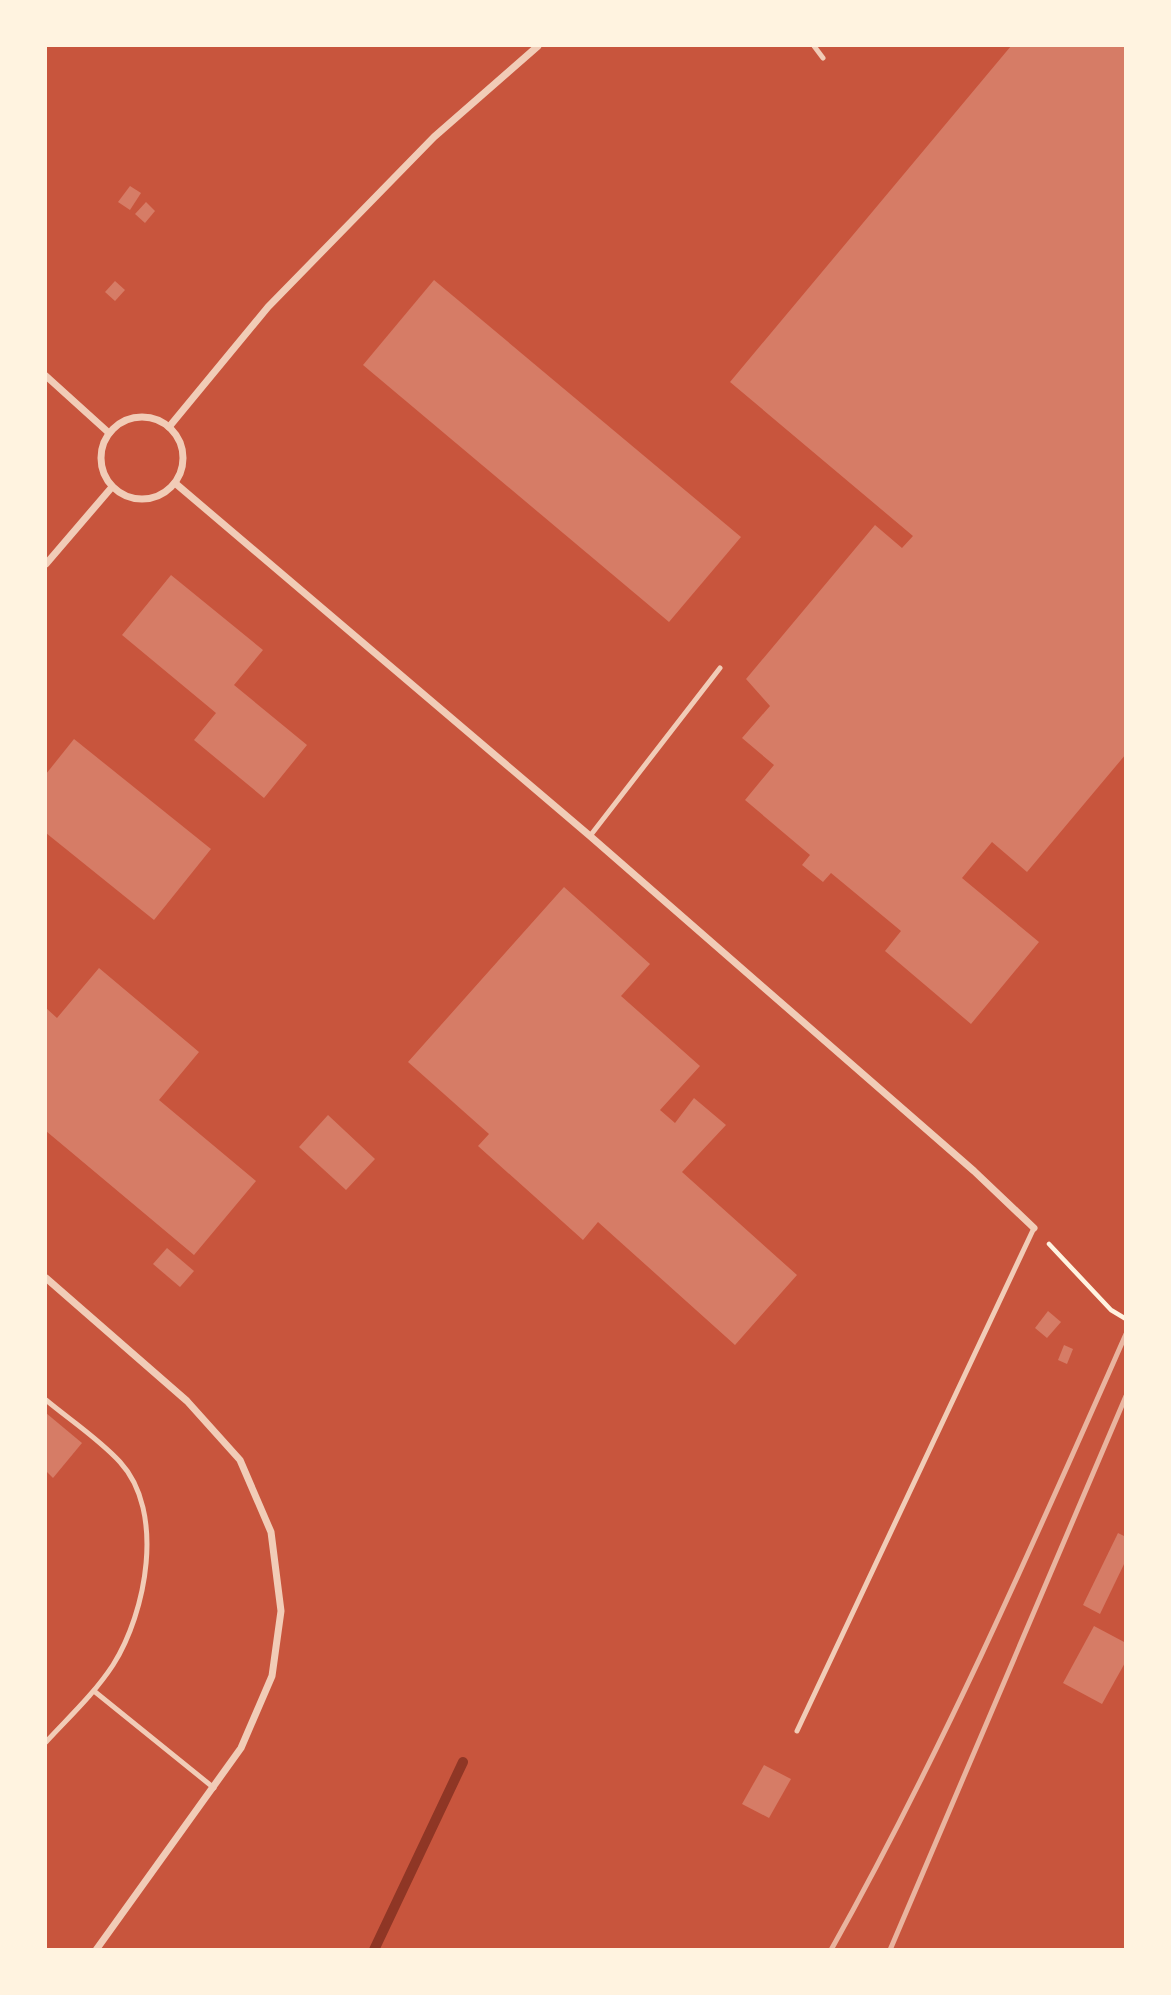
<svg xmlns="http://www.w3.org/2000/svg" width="1171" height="1995" viewBox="0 0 1171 1995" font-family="Cabin,sans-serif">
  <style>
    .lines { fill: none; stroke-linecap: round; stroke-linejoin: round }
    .stream { stroke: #8f3625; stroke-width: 10 }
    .building { fill: #d67c66 }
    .path { stroke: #fff3e0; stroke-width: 4.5 }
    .service { stroke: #f1ccb7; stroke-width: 5 }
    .minor { stroke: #f1ccb7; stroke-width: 7 }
    .rail { stroke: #e9b49f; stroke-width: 5 }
  </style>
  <rect width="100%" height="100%" fill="#c8553d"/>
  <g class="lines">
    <!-- stream -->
    <polyline class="stream" points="374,1950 463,1762"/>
  </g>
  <!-- building -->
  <g class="building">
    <polygon points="1011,46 1126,46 1126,754 1027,872 992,842 962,878 1039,942 971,1024 885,951 901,931 831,873 823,882 802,865 810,855 745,800 774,765 742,738 770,706 746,679 875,525 902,548 913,536 730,382"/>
    <polygon points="130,186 141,193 130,210 118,202"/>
    <polygon points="146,202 155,211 145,223 135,214"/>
    <polygon points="434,280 741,537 669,622 363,365"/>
    <polygon points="115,281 125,290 115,301 105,292"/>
    <polygon points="171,575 263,650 234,685 307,745 264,798 194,740 216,713 122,635"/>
    <polygon points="74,739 211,849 154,920 46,833 46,774"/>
    <polygon points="564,887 650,964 621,996 700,1066 660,1110 675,1123 694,1098 726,1125 682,1172 797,1275 735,1345 598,1222 583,1240 478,1146 489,1134 408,1062"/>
    <polygon points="99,968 199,1052 159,1100 256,1181 194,1255 46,1131 46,1008 57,1018"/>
    <polygon points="328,1115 375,1159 346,1190 299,1147"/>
    <polygon points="167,1248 194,1271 180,1287 153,1264"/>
    <polygon points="1048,1311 1061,1322 1047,1338 1035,1328"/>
    <polygon points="1064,1345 1073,1349 1067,1364 1058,1360"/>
    <polygon points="46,1413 82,1443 53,1478 46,1471"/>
    <polygon points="1118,1533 1126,1537 1126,1560 1100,1614 1083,1605"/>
    <polygon points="1094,1626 1126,1643 1126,1661 1102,1704 1063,1683"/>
    <polygon points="764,1765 791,1779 769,1818 742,1804"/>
  </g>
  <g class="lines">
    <!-- path -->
    <polyline class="path" points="1049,1244 1111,1310 1126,1319"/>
    <!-- service -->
    <g class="service">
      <polyline points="814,46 823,58"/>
      <polyline points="590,836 720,668"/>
      <path d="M46,1400C70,1420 99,1439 120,1462C166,1512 146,1613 113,1665C94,1694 69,1717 46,1742"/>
      <polyline points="94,1691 214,1788"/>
      <polyline points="797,1731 1034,1228"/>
    </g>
    <!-- minor -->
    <g class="minor">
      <polyline points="46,376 109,433"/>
      <circle cx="142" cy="458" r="41"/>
      <polyline points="169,427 268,307 434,137 538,46"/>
      <polyline points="175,483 590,836 974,1171 1034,1228"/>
      <polyline points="46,564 112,487"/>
      <polyline points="46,1278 187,1401 240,1460 271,1532 281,1611 272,1676 241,1748 96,1950"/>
    </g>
    <!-- rail -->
    <g class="rail">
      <path d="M831,1950C943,1750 1034,1542 1126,1334"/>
      <polyline points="890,1950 1126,1396"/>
    </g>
  </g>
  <!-- border -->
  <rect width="1171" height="1995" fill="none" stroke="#fff3e0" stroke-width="94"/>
</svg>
